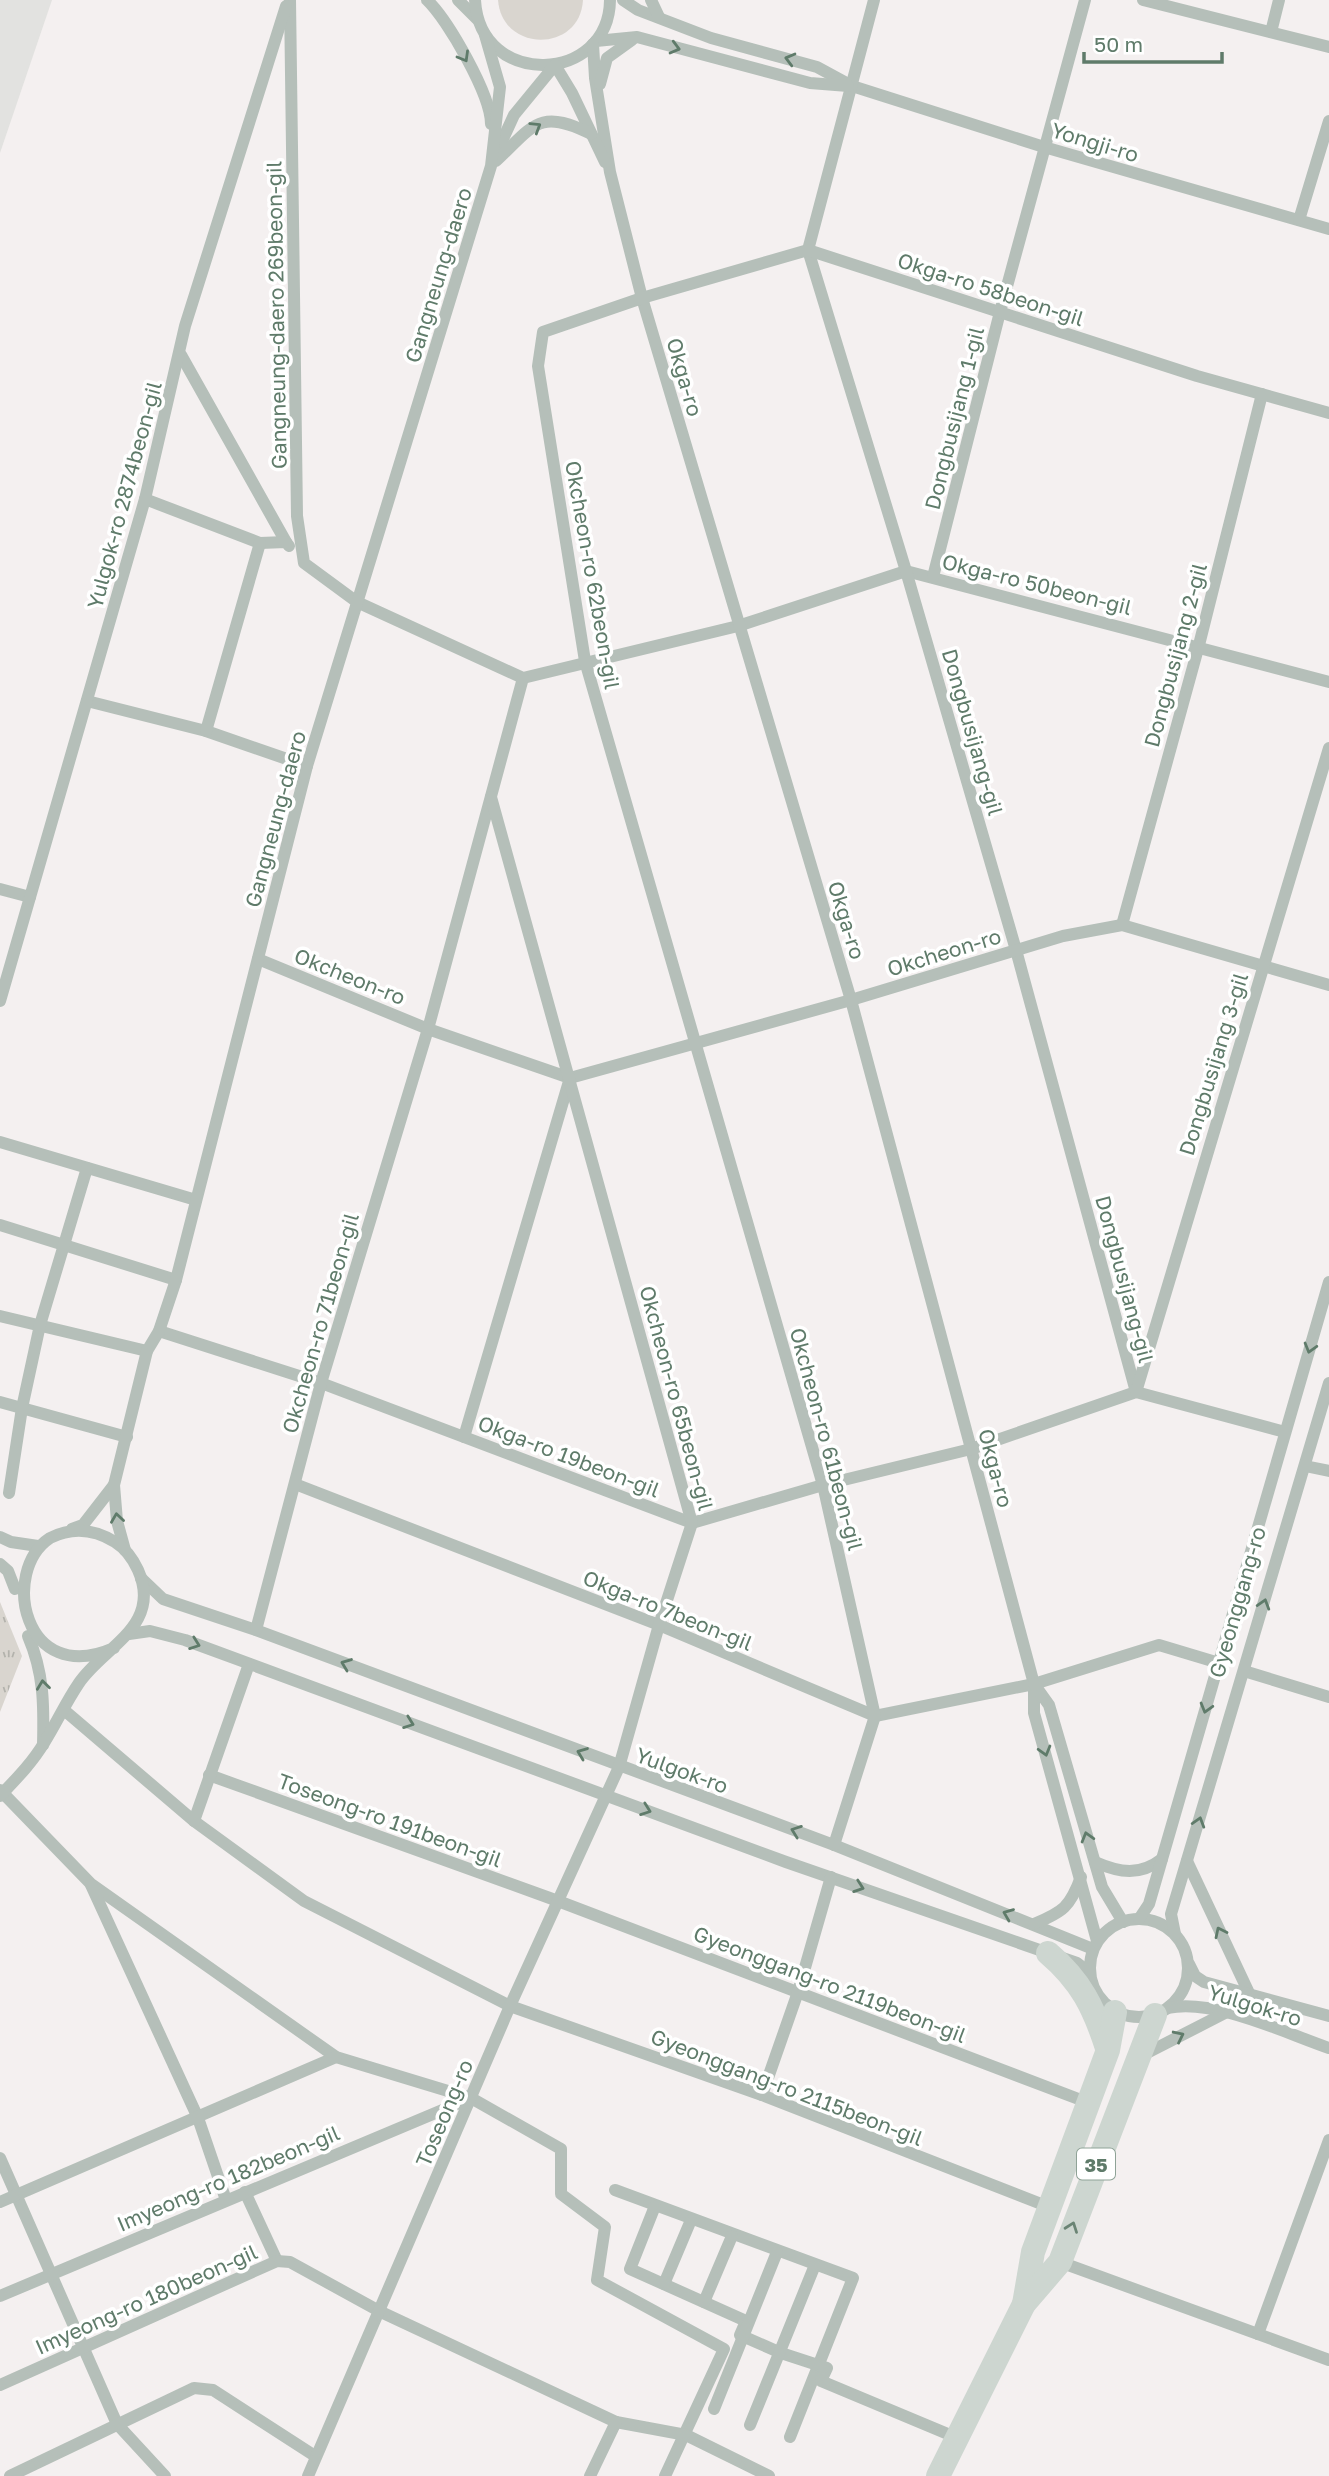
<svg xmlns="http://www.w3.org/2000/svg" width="1329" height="2476" viewBox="0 0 1329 2476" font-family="'Golos Text',sans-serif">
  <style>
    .built { fill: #e2e2e0 }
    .grass { fill: #d9d5cf }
    .park { fill: url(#park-tufts) }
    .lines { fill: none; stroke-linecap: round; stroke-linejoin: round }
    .minor { stroke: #b5bfb9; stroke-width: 12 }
    .major { stroke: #cdd6d0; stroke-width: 24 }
    .oneway { stroke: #5f7b6a }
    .oneway2 { stroke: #6a8474 }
    .labels { text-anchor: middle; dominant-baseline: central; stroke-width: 7; stroke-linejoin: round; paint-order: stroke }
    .shield { fill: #fff; stroke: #8fa397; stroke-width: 2 }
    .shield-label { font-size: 19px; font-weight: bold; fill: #5f7b6a }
    .street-label { font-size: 21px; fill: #5f7b6a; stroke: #fff }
  </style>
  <defs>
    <pattern id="park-tufts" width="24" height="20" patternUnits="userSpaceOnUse" patternTransform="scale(1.75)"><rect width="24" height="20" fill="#d9d5cf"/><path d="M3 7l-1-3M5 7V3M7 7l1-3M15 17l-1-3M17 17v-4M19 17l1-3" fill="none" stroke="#b3b2ac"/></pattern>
  </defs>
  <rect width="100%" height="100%" fill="#f4f0f0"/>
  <!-- built -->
  <polygon class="built" points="0,0 52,0 0,153"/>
  <!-- grass -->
  <path class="grass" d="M498,0H583C580,53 502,53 498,0Z"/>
  <!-- park -->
  <polygon class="park" points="0,1602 22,1656 0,1712"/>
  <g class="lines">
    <!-- minor -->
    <g class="minor">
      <polyline points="290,0 297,516 304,563 357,602 523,678 738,626 906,571 1329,682"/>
      <path d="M427,0C448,20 491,95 491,124"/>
      <polyline points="458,0 477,19"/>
      <path d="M475,0C480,89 609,84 610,0"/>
      <polyline points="623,0 638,10 711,38 817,67 852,86 1044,147 1329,229"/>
      <polyline points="651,0 659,17"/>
      <polyline points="874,0 808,250 906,571 1016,950 1136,1392"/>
      <polyline points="1143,0 1329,47"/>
      <polyline points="1271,32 1279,0"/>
      <polyline points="596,41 637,37 810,83 848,86"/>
      <polyline points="593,44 595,78 610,172 642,298 851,1000 1034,1684 1034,1713 1097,1941"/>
      <polyline points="600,84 607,58 632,40"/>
      <polyline points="497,152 514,115 555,65 572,93 605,162"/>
      <path d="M496,161C534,125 539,108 591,134"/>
      <polyline points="1299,220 1329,121"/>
      <polyline points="181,355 286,542"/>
      <polyline points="145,499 260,543 286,542 289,546"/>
      <polyline points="933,577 1000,312 1085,0"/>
      <polyline points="87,701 206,731 307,766"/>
      <polyline points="206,731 260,543"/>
      <polyline points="0,889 30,897"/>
      <polyline points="1122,925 1199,645 1262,394"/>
      <polyline points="258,959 428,1029 570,1078 851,1000 1063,936 1122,925 1329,985"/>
      <polyline points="0,1001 145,499 185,326 286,6"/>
      <polyline points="0,1142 196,1200"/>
      <polyline points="0,1225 176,1280"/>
      <polyline points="0,1316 147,1351"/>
      <polyline points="159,1331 321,1383 692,1523 823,1485 971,1449 1136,1392 1285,1432"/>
      <polyline points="1136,1392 1329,748"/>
      <polyline points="0,1402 127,1437"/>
      <polyline points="464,1437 570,1078"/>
      <polyline points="1305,1466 1329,1471"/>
      <polyline points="295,1484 659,1625 875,1716 1034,1684 1159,1645 1219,1663"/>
      <polyline points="9,1493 22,1408 40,1325 87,1168"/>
      <polyline points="72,1529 83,1525 114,1485"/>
      <polyline points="0,1537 11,1542 38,1546"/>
      <polyline points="125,1550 117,1521 114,1485 147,1351 159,1331 176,1280 307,766 491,166 500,87 485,35"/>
      <polyline points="0,1564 8,1571 15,1589"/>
      <polyline points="141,1578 163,1599 256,1630 834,1845 1093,1949"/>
      <polyline points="256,1630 321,1383 428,1029 523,678"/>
      <polyline points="129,1634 150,1631 185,1640 786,1862 1077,1963 1090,1973"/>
      <path d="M28,1636C44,1673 44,1705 43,1745"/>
      <polyline points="1244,1671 1329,1697"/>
      <polyline points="1034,1684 1049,1705 1102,1887 1123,1922"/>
      <polyline points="64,1710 194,1821 304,1901 510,2006 762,2095 1049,2207"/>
      <polyline points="209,1775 558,1901 1089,2103"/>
      <polyline points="0,1790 91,1884 336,2057 471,2098 561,2149 561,2194 605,2227 597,2280 724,2349 665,2476"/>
      <path d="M0,1796C16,1779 32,1763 44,1743C56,1724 66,1702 79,1683C103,1647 163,1626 138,1570C133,1559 126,1549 115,1542C94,1529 72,1527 50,1538C0,1571 23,1688 114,1648"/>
      <polyline points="194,1821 249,1664"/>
      <polyline points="834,1845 875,1716 823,1485 585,661 538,366 543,332 642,298 808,250 1197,376 1329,413"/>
      <polyline points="1187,1861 1249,1993"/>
      <path d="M1095,1862C1120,1873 1140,1876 1162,1859"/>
      <polyline points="91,1885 198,2118 226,2200"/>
      <circle cx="1139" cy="1968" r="49"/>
      <polyline points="1139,1919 1149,1904 1329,1282"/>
      <path d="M1034,1924C1063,1912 1070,1907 1081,1877"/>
      <polyline points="1175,1934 1171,1914 1329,1383"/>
      <polyline points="1189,1964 1195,1976 1204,1982 1329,2016"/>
      <path d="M1168,2008C1214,1998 1285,2033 1329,2048"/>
      <polyline points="1143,2055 1225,2013"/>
      <polyline points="762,2095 798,1992 831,1877"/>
      <polyline points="0,2158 117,2424 165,2476"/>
      <polyline points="615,2190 853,2278 790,2437"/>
      <polyline points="245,2192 277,2261"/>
      <polyline points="0,2202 336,2057"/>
      <polyline points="655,2206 630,2269 746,2321 740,2335 781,2353 827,2368 821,2381 955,2437"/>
      <polyline points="1060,2262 1329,2360"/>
      <polyline points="664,2284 691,2220"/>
      <polyline points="0,2296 471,2098"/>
      <polyline points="704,2302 732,2236"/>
      <polyline points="1258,2334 1329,2140"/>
      <polyline points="0,2385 277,2261 290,2262 381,2312 616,2422 686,2435 769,2476"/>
      <polyline points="714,2409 777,2252"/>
      <polyline points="750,2425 815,2265"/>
      <polyline points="10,2476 194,2388 213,2390 315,2456"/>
      <polyline points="308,2476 510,2006 619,1767 659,1625 692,1523 491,797"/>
      <polyline points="590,2476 616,2422"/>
    </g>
    <!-- major -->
    <g class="major">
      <path d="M1048,1953C1081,1981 1094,2008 1107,2048"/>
      <polyline points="1024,2304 1033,2252 1108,2050 1115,2012"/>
      <polyline points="938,2476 1024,2304 1060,2262 1155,2015"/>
    </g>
  </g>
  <!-- one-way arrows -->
  <defs><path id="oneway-chevron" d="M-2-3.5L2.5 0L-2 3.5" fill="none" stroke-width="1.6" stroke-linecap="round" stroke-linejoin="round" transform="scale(1.75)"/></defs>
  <g class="oneway">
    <use href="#oneway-chevron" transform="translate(675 48) rotate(15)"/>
    <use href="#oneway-chevron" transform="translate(464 57) rotate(60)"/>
    <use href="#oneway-chevron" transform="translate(790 59) rotate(-165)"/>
    <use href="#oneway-chevron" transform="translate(536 127) rotate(-32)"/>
    <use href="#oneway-chevron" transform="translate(1310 1348) rotate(106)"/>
    <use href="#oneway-chevron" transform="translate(117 1518) rotate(-98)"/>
    <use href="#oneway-chevron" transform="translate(1264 1604) rotate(-73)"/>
    <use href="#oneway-chevron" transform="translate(195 1644) rotate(20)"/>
    <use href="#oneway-chevron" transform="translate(346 1664) rotate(-159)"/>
    <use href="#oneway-chevron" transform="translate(43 1685) rotate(-97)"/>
    <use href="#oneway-chevron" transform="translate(1206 1708) rotate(106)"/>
    <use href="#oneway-chevron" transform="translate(409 1723) rotate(20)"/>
    <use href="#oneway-chevron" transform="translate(1045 1751) rotate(74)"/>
    <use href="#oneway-chevron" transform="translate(582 1753) rotate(-159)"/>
    <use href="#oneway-chevron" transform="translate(646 1810) rotate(20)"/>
    <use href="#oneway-chevron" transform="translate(1199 1822) rotate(-73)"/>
    <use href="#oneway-chevron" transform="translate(796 1831) rotate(-160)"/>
    <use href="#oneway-chevron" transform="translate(1087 1837) rotate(-106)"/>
    <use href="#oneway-chevron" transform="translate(859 1887) rotate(19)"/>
    <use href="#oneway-chevron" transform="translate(1008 1914) rotate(-158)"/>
    <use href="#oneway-chevron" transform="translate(1220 1932) rotate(-116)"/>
    <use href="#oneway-chevron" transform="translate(1179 2036) rotate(-26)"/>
  </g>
  <use class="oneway2" href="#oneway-chevron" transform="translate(1072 2227) rotate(-70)"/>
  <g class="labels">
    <!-- shield labels -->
    <rect class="shield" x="1077" y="2148.5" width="38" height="31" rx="5"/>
    <g class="shield-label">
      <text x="1096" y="2164">35</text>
    </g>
    <!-- street labels -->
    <g class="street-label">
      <text transform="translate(1095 142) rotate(17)">Yongji-ro</text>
      <text transform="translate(438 275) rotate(-73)">Gangneung-daero</text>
      <text transform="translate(991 289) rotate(18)">Okga-ro 58beon-gil</text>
      <text transform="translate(276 315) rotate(-91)">Gangneung-daero 269beon-gil</text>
      <text transform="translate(685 377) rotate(74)">Okga-ro</text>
      <text transform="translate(954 418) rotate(-76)">Dongbusijang 1-gil</text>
      <text transform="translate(124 495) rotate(-75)">Yulgok-ro 2874beon-gil</text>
      <text transform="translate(593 575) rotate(80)">Okcheon-ro 62beon-gil</text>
      <text transform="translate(1037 584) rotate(14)">Okga-ro 50beon-gil</text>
      <text transform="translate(1175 655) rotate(-75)">Dongbusijang 2-gil</text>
      <text transform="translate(973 732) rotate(74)">Dongbusijang-gil</text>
      <text transform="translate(275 819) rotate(-75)">Gangneung-daero</text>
      <text transform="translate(847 920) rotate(73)">Okga-ro</text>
      <text transform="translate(944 952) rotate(-17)">Okcheon-ro</text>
      <text transform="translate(350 976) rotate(22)">Okcheon-ro</text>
      <text transform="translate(1213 1064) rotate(-73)">Dongbusijang 3-gil</text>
      <text transform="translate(1125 1279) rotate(75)">Dongbusijang-gil</text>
      <text transform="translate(320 1323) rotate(-74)">Okcheon-ro 71beon-gil</text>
      <text transform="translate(677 1398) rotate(75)">Okcheon-ro 65beon-gil</text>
      <text transform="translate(827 1439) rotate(75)">Okcheon-ro 61beon-gil</text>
      <text transform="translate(569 1456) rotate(21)">Okga-ro 19beon-gil</text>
      <text transform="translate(996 1468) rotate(75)">Okga-ro</text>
      <text transform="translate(1237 1602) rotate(-74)">Gyeonggang-ro</text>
      <text transform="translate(668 1610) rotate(22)">Okga-ro 7beon-gil</text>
      <text transform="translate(682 1770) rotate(20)">Yulgok-ro</text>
      <text transform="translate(390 1820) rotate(20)">Toseong-ro 191beon-gil</text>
      <text transform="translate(830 1984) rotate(21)">Gyeonggang-ro 2119beon-gil</text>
      <text transform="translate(1255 2005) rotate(17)">Yulgok-ro</text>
      <text transform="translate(787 2087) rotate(21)">Gyeonggang-ro 2115beon-gil</text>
      <text transform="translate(444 2113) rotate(-67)">Toseong-ro</text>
      <text transform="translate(228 2178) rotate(-23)">Imyeong-ro 182beon-gil</text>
      <text transform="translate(146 2299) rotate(-24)">Imyeong-ro 180beon-gil</text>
    </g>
  </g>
  <!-- scale -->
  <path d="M1084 52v10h138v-10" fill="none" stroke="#5f7b6a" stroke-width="3.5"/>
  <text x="1094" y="52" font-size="21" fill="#5f7b6a" stroke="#ffffff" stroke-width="5" paint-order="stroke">50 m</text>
</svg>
